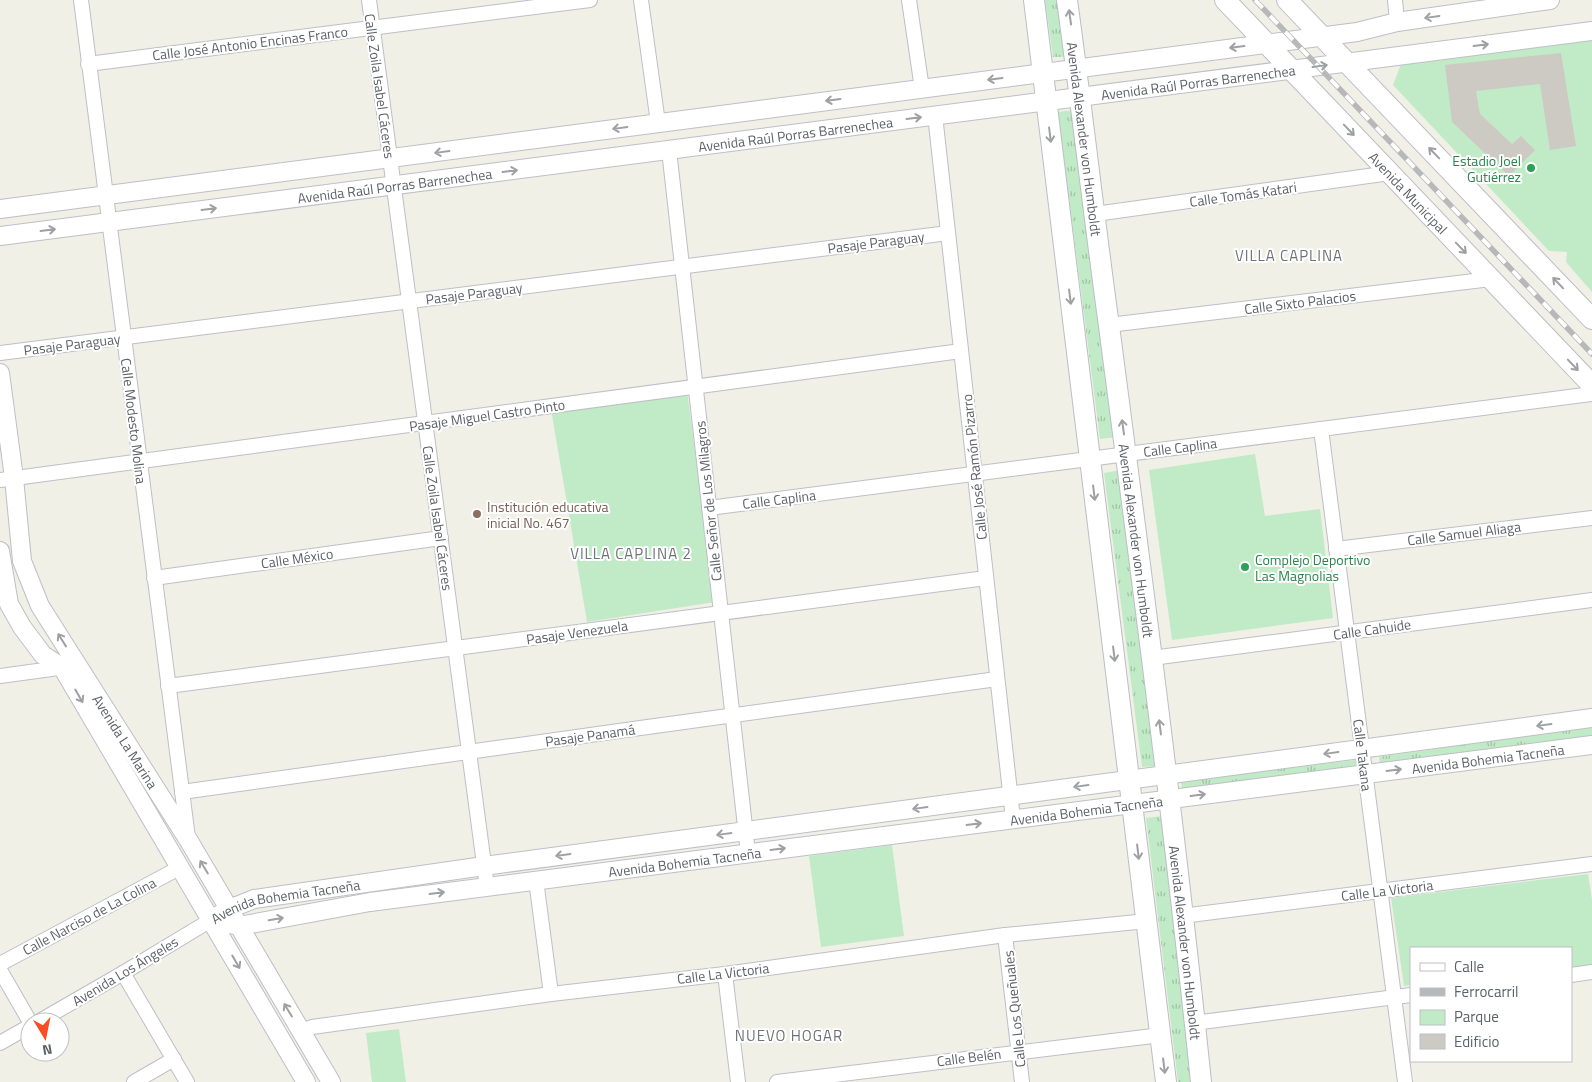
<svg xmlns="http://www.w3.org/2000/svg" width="1592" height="1082" viewBox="0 0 1592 1082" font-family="'Titillium Web',sans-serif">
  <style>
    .grass { fill: url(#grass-tufts) }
    .green { fill: #c1ebc6 }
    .building { fill: #cccac3 }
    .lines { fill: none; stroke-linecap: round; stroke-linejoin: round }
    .minor-casing { stroke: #bebfc6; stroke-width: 16 }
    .tertiary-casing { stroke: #bebfc6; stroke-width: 20 }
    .secondary-casing { stroke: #bbbec5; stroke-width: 22 }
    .minor { stroke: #fff; stroke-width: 14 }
    .tertiary { stroke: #fff; stroke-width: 18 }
    .secondary { stroke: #fff; stroke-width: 20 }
    .rail-casing { stroke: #b7b8b9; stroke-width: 5.5 }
    .rail { stroke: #fff; stroke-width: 4; stroke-dasharray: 11; stroke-linecap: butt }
    .oneway { stroke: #9ea0a4 }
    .leisure-dot { fill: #2e9e5b; stroke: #fff; stroke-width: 2 }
    .education-dot { fill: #8d6e63; stroke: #fff; stroke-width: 2 }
    .labels { text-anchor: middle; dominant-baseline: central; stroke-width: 4; stroke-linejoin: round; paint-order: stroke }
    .street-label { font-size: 14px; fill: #5d6168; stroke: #fff }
    .leisure-label { font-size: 14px; fill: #27864d; stroke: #fff; text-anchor: end }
    .education-label { font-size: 14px; fill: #785e54; stroke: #fff; text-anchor: start }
    .neighbourhood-label { font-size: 15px; letter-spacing: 1px; fill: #6e737a; stroke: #fff }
  </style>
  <defs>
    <pattern id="grass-tufts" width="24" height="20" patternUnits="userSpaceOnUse" patternTransform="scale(1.25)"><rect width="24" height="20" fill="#c1ebc6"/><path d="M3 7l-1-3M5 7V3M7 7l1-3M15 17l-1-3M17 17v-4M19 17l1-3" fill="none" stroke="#a0c2a5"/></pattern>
  </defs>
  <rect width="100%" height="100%" fill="#f1f0e6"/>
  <!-- grass -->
  <g class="grass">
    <polygon points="1045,0 1059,0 1067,57 1053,57"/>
    <polygon points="1074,110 1118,437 1100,439 1058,112"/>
    <polygon points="1121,470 1156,766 1142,767 1104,473"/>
    <polygon points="1592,726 1592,737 1380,768 1379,757"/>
    <polygon points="1356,760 1357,771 1182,791 1181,781"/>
    <polygon points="1163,816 1192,1082 1178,1082 1146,818"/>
  </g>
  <!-- green -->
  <g class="green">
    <polygon points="1592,35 1592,292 1566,262 1567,252 1549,251 1393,85 1403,59"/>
    <polygon points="687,391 715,602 587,622 551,409"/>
    <polygon points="1255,454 1265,516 1320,509 1333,618 1172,640 1149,470"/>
    <polygon points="892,845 904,936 821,947 809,856"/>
    <polygon points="1588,874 1592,900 1592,965 1571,967 1571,948 1411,948 1411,985 1404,986 1391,898"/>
    <polygon points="399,1029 406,1082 372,1082 366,1033"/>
  </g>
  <!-- building -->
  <polygon class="building" points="1561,53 1576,146 1550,150 1540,84 1476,91 1480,114 1512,144 1521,136 1535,150 1509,176 1452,122 1445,65"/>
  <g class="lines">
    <!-- minor casing -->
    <g class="minor-casing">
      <g id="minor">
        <polyline points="81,0 188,838"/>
        <polyline points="369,0 487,887"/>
        <polyline points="641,0 658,123"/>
        <polyline points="909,0 922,89"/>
        <polyline points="1395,0 1397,22"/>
        <polyline points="88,64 590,0"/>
        <polyline points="935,115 1013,819"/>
        <polyline points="669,150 748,853"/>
        <polyline points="1095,214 1390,173"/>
        <polyline points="1109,325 1491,279"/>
        <polyline points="0,353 948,233"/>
        <polyline points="1321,429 1405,1082"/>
        <polyline points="0,480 961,351"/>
        <polyline points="709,508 1592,394"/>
        <polyline points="1336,549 1592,518"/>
        <polyline points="154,578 441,538"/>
        <polyline points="1152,658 1592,600"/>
        <polyline points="0,676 66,667"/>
        <polyline points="168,686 986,578"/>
        <path d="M182,792C454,755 725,715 997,679"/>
        <polyline points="536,880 551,994"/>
        <polyline points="1182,916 1592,864"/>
        <polyline points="1005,935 1022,1082"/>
        <polyline points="0,964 179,868"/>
        <polyline points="0,970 30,1022"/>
        <polyline points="123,973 187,1082"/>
        <polyline points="725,974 738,1082"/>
        <polyline points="1571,975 1592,972"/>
        <polyline points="38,1022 123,973 211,920"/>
        <polyline points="1194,1023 1411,995"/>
        <polyline points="301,1031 312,1027 551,994 725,974 1005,935 1147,921"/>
        <polyline points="0,1043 30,1026"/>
        <polyline points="134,1082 174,1059"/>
        <polyline points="777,1082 1161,1035"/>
      </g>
    </g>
    <!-- tertiary casing -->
    <g class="tertiary-casing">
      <g id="tertiary">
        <polyline points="0,209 1357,32 1397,22 1550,0"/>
        <path id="s1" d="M0,236L1592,31"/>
        <path id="s2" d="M0,373L14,478L22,561L40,606L189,841L331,1082"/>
        <path d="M0,551L9,604L22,627L43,655L62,667C143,806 225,943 306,1082"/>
        <path id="s3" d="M211,920L229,909L254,899L484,866L1592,718"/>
        <path id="s4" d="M211,920L239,926L370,902L1592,745"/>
      </g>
    </g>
    <!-- secondary casing -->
    <g class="secondary-casing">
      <g id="secondary">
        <polyline points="1034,0 1166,1082"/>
        <path id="s5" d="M1067,0C1082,109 1094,218 1109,326C1142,578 1175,830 1201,1082"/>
        <path id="s6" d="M1225,0L1592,385"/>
        <polyline points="1287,0 1592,319"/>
      </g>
    </g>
    <!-- minor -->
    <use href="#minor" class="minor"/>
    <!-- tertiary -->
    <use href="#tertiary" class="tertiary"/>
    <!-- secondary -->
    <use href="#secondary" class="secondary"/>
    <!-- rail casing -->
    <g class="rail-casing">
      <polyline id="rail" points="1255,0 1592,354"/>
    </g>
    <!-- rail -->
    <use href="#rail" class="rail"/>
  </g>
  <!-- one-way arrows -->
  <defs><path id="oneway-shaft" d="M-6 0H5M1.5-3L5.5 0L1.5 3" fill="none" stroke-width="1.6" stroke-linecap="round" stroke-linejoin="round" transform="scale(1.25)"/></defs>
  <g class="oneway">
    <use href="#oneway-shaft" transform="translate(1070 17) rotate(-98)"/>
    <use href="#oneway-shaft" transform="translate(1432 17) rotate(172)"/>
    <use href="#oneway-shaft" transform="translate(1481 45) rotate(-7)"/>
    <use href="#oneway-shaft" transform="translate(1237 47) rotate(173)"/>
    <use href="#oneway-shaft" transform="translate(1320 66) rotate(-8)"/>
    <use href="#oneway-shaft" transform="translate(995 79) rotate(173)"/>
    <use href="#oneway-shaft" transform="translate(833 100) rotate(173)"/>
    <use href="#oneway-shaft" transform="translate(914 118) rotate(-7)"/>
    <use href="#oneway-shaft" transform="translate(620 128) rotate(172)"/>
    <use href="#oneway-shaft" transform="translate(1349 130) rotate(46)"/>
    <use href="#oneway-shaft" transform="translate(1050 135) rotate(83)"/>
    <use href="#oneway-shaft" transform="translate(442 152) rotate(172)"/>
    <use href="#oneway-shaft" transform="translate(1434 153) rotate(-134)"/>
    <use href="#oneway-shaft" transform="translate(510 171) rotate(-7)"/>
    <use href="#oneway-shaft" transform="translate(209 209) rotate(-7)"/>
    <use href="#oneway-shaft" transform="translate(48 230) rotate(-7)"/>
    <use href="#oneway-shaft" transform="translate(1461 248) rotate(46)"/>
    <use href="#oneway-shaft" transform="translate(1558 283) rotate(-134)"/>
    <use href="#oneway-shaft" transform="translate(1070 297) rotate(83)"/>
    <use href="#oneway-shaft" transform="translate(1573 365) rotate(46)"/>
    <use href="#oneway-shaft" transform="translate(1123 427) rotate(-98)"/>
    <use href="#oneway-shaft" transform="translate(1094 493) rotate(83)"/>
    <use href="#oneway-shaft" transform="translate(62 640) rotate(-122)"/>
    <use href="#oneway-shaft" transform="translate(1114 654) rotate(83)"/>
    <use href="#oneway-shaft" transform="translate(79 696) rotate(60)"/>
    <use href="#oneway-shaft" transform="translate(1544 725) rotate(172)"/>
    <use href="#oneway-shaft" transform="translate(1160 727) rotate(-97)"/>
    <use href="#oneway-shaft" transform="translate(1331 753) rotate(172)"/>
    <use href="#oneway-shaft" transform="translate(1394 770) rotate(-7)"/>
    <use href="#oneway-shaft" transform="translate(1081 786) rotate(172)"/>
    <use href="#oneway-shaft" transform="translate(1198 795) rotate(-7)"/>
    <use href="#oneway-shaft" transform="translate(920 808) rotate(172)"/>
    <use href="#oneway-shaft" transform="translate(974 824) rotate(-7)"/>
    <use href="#oneway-shaft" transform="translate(724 834) rotate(172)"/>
    <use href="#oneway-shaft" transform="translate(778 849) rotate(-7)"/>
    <use href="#oneway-shaft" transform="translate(1138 852) rotate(83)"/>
    <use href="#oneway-shaft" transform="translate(563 855) rotate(172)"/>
    <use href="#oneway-shaft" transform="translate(204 867) rotate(-121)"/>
    <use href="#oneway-shaft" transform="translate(437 893) rotate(-7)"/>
    <use href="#oneway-shaft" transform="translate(276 919) rotate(-10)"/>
    <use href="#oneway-shaft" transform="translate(236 962) rotate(60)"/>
    <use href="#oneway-shaft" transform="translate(288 1010) rotate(-121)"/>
    <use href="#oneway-shaft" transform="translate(1164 1066) rotate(83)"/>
  </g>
  <!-- markers -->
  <g class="leisure-dot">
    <circle cx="1531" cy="168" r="5"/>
    <circle cx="1245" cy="567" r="5"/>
  </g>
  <circle class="education-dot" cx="477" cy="514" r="5"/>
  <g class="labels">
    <!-- street labels -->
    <g class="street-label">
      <text transform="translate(250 43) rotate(-7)">Calle José Antonio Encinas Franco</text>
      <text stroke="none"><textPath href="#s1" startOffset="1208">Avenida Raúl Porras Barrenechea</textPath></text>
      <text transform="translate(380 86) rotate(82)">Calle Zoila Isabel Cáceres</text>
      <text stroke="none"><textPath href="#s1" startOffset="802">Avenida Raúl Porras Barrenechea</textPath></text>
      <text stroke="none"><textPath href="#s5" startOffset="140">Avenida Alexander von Humboldt</textPath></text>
      <text stroke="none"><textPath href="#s1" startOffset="398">Avenida Raúl Porras Barrenechea</textPath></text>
      <text stroke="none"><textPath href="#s6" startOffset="266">Avenida Municipal</textPath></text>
      <text transform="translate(1243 194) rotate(-8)">Calle Tomás Katari</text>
      <text transform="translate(876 242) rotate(-7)">Pasaje Paraguay</text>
      <text transform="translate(474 293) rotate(-7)">Pasaje Paraguay</text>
      <text transform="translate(1300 302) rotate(-7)">Calle Sixto Palacios</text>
      <text transform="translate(72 344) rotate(-7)">Pasaje Paraguay</text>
      <text transform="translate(487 415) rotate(-8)">Pasaje Miguel Castro Pinto</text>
      <text transform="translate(134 421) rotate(83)">Calle Modesto Molina</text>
      <text transform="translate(1180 447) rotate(-7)">Calle Caplina</text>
      <text transform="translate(974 467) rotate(-96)">Calle José Ramón Pizarro</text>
      <text transform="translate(779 499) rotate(-7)">Calle Caplina</text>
      <text transform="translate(708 501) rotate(-96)">Calle Señor de Los Milagros</text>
      <text transform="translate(438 518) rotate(82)">Calle Zoila Isabel Cáceres</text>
      <text transform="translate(1464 533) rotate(-7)">Calle Samuel Aliaga</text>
      <text stroke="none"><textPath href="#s5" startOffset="545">Avenida Alexander von Humboldt</textPath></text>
      <text transform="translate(297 558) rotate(-8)">Calle México</text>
      <text transform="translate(1372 629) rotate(-8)">Calle Cahuide</text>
      <text transform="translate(577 632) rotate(-8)">Pasaje Venezuela</text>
      <text transform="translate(590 735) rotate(-8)">Pasaje Panamá</text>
      <text stroke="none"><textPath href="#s2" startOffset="398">Avenida La Marina</textPath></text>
      <text transform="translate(1363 755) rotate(83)">Calle Takana</text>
      <text stroke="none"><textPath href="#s4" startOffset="1289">Avenida Bohemia Tacneña</textPath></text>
      <text stroke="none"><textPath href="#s4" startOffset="884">Avenida Bohemia Tacneña</textPath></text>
      <text stroke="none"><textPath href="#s4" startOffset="479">Avenida Bohemia Tacneña</textPath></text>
      <text transform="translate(1387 890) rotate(-7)">Calle La Victoria</text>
      <text stroke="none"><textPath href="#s3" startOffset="78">Avenida Bohemia Tacneña</textPath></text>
      <text transform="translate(89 916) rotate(-28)">Calle Narciso de La Colina</text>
      <text stroke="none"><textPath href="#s5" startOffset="950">Avenida Alexander von Humboldt</textPath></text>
      <text transform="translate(125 971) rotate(-31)">Avenida Los Ángeles</text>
      <text transform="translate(723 973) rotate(-7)">Calle La Victoria</text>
      <text transform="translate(1014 1009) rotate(-96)">Calle Los Queñuales</text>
      <text transform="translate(969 1057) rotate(-7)">Calle Belén</text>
    </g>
    <!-- leisure labels -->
    <g class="leisure-label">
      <text x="1521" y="160">Estadio Joel<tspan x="1521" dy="16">Gutiérrez</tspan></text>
      <text x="1255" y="559" text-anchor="start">Complejo Deportivo<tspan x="1255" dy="16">Las Magnolias</tspan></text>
    </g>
    <!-- education labels -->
    <g class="education-label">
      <text x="487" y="506">Institución educativa<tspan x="487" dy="16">inicial No. 467</tspan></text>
    </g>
    <!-- neighbourhood labels -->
    <g class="neighbourhood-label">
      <text x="1289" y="255">VILLA CAPLINA</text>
      <text x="631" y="553">VILLA CAPLINA 2</text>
      <text x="789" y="1035">NUEVO HOGAR</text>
    </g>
  </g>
  <!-- legend -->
  <rect x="1410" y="947" width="162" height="115" fill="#ffffff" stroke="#bec0c3"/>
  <rect x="1420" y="963" width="25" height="8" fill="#ffffff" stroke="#bec0c3"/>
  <text x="1454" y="972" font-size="15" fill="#5d6168">Calle</text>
  <rect x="1420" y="988" width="25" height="8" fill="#b7b8b9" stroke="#bec0c3"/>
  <text x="1454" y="997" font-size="15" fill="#5d6168">Ferrocarril</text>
  <rect x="1420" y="1010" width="25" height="15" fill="#c1ebc6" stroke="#bec0c3"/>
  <text x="1454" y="1022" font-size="15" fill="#5d6168">Parque</text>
  <rect x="1420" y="1034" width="25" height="15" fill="#cccac3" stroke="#bec0c3"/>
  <text x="1454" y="1047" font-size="15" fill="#5d6168">Edificio</text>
  <!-- north arrow -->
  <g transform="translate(45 1037) rotate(170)"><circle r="24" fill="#ffffff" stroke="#bec0c3"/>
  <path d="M0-4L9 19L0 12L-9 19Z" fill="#fa4d23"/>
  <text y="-8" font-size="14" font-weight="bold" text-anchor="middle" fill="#5d6168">N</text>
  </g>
</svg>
